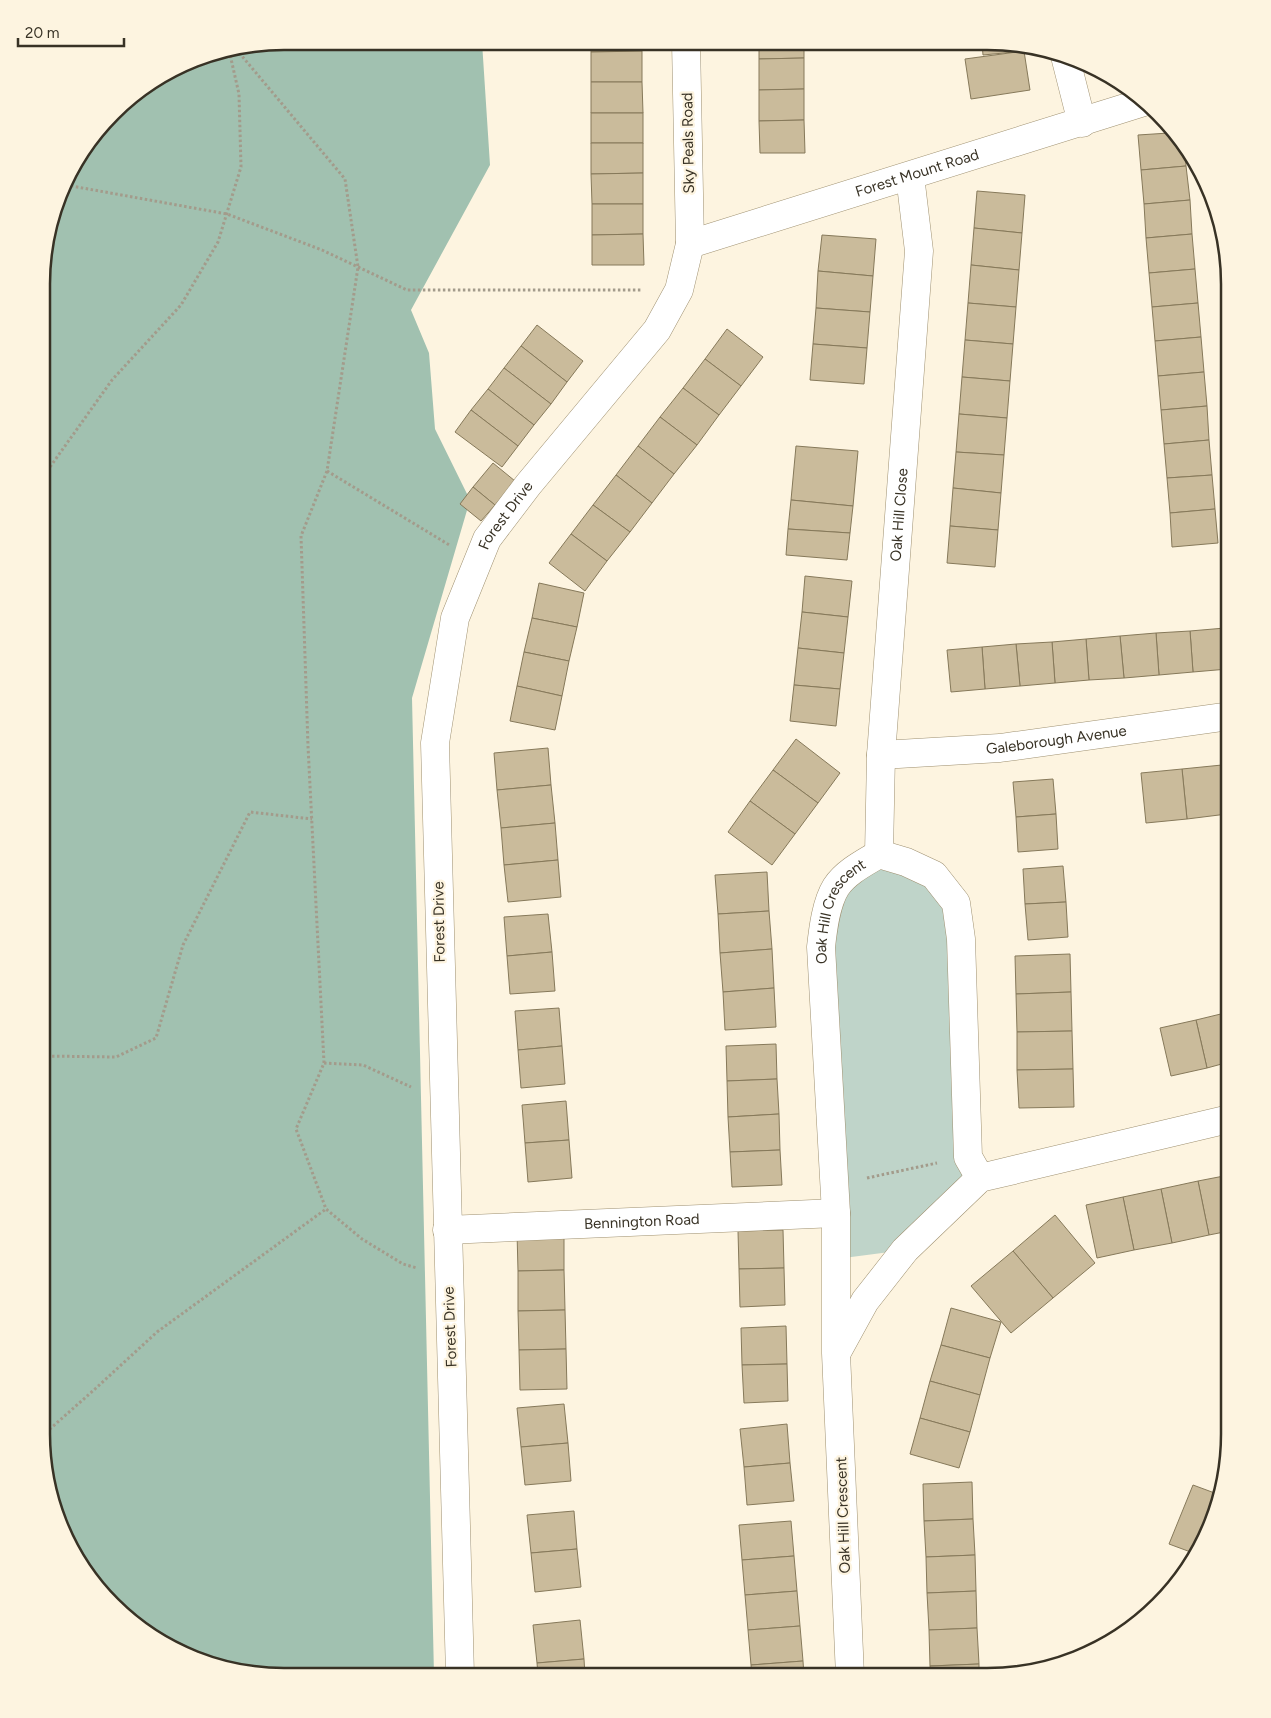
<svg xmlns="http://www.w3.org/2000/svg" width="1271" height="1718" viewBox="0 0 1271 1718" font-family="Figtree,sans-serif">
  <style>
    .green { fill: #bfd4c9 }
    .forest { fill: #a1c1b0 }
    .building { fill: #cabb9b; stroke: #86795a }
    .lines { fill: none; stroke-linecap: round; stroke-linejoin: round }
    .street-casing { stroke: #9f9171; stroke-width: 29 }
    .path { stroke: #a39b8b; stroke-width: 3; stroke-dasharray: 2.5 2.5; stroke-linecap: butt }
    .street { stroke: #fff; stroke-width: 28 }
    .labels { text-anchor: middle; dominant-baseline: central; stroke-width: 4.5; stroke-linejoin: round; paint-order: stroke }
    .street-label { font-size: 15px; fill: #383225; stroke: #fdf4e0 }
    .rim { fill: none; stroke: #383225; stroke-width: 2.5 }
  </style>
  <rect width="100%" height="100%" fill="#fdf4e0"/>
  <!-- green -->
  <polygon class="green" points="879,854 956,903 980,1178 905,1250 836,1259 821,947 855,869"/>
  <!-- forest -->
  <polygon class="forest" points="284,41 482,42 490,165 411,310 429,353 435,429 470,500 412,698 434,1675 253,1675 206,1664 149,1636 102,1594 66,1542 41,1434 43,252 74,163 124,101 206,54"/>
  <!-- building -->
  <g class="building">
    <polygon points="591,42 642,42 642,51 591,52"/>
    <polygon points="759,43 804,43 804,58 759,59"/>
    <polygon points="982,43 1019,43 1023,44 1024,51 983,55"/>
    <polygon points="642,51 642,82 591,82 591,52"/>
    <polygon points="1024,51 1030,90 971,99 965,59"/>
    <polygon points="804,58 804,89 759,90 759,59"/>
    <polygon points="591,82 642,82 643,113 591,113"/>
    <polygon points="804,89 804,120 759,121 759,90"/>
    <rect x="591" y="113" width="52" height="30"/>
    <polygon points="804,120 805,153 760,153 759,121"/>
    <polygon points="1169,133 1185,153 1186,166 1141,170 1138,135"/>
    <polygon points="591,143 643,143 643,173 591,174"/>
    <polygon points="1186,166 1190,200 1144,204 1141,170"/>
    <polygon points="643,173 643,204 592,204 591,174"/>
    <polygon points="977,191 1025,195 1022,233 974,228"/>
    <polygon points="1190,200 1192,234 1146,238 1144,204"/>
    <polygon points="592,204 643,204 643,234 592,235"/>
    <polygon points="974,228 1022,233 1019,270 971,265"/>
    <polygon points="643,234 644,265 592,265 592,235"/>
    <polygon points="1192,234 1195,269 1149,273 1146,238"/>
    <polygon points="822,235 876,239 873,276 818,271"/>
    <polygon points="971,265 1019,270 1016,307 968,303"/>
    <polygon points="1195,269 1198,303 1152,307 1149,273"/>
    <polygon points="818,271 873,276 870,312 816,308"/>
    <polygon points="968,303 1016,307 1013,344 965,340"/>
    <polygon points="1198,303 1201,337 1155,341 1152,307"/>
    <polygon points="816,308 870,312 867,348 813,344"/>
    <polygon points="537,325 583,361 567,382 521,346"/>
    <polygon points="727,329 763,357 741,386 705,359"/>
    <polygon points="1201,337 1204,372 1158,376 1155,341"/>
    <polygon points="965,340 1013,344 1010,381 962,377"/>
    <polygon points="813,344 867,348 864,384 810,380"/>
    <polygon points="521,346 567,382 551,404 504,368"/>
    <polygon points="705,359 741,386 719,415 683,388"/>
    <polygon points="504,368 551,404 534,425 488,389"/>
    <polygon points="1204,372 1207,406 1161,410 1158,376"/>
    <polygon points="962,377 1010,381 1007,418 959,414"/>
    <polygon points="683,388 719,415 697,445 660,417"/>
    <polygon points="488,389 534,425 518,446 471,410"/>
    <polygon points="1207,406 1209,440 1164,444 1161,410"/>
    <polygon points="471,410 518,446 502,467 455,432"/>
    <polygon points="959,414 1007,418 1004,455 956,452"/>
    <polygon points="660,417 697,445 674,474 638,446"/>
    <polygon points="1209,440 1212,475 1167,478 1164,444"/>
    <polygon points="638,446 674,474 652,503 616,475"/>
    <polygon points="796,446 858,451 853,506 791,500"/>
    <polygon points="956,452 1004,455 1001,493 953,488"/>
    <polygon points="493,463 515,481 495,505 473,487"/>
    <polygon points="616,475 652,503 630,532 593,505"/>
    <polygon points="1212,475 1215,509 1170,513 1167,478"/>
    <polygon points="473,487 495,505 481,521 460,504"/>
    <polygon points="953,488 1001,493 998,530 950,526"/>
    <polygon points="791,500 853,506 850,533 788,529"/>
    <polygon points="593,505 630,532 607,561 571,534"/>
    <polygon points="1215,509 1218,543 1172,547 1170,513"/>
    <polygon points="950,526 998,530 995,567 947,563"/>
    <polygon points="788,529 850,533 847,560 786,555"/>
    <polygon points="571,534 607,561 585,591 549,563"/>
    <polygon points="805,576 852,581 848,617 802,612"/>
    <polygon points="539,583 584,593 577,627 532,618"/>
    <polygon points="802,612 848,617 844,653 798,648"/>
    <polygon points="532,618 577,627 569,661 524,652"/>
    <polygon points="1225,628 1228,669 1193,672 1190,631"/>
    <polygon points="1190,631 1193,672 1159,675 1156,633"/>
    <polygon points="1156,633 1159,675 1124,678 1120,636"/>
    <polygon points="1120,636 1124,678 1089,680 1086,639"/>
    <polygon points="1086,639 1089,680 1055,683 1052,642"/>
    <polygon points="1052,642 1055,683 1020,686 1016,644"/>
    <polygon points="1016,644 1020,686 985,689 982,647"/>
    <polygon points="982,647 985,689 951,692 947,650"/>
    <polygon points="798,648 844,653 840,689 794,685"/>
    <polygon points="524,652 569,661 562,696 517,686"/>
    <polygon points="794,685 840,689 836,726 790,721"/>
    <polygon points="517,686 562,696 555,730 510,721"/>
    <polygon points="796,739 840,773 818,803 773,770"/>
    <polygon points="548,748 551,785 497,790 494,753"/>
    <polygon points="1230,764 1230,814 1227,814 1222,765"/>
    <polygon points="1222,765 1227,814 1187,819 1182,769"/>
    <polygon points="1182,769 1187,819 1146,823 1141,773"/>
    <polygon points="773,770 818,803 795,834 750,801"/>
    <polygon points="1053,779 1056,814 1016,817 1013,782"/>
    <polygon points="551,785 555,823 501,828 497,790"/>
    <polygon points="750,801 795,834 772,865 728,832"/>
    <polygon points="1056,814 1058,849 1018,852 1016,817"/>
    <polygon points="555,823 558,860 504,865 501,828"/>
    <polygon points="558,860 561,897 508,902 504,865"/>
    <polygon points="1063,866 1066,902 1025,904 1023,869"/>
    <polygon points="767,872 769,911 718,914 715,875"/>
    <polygon points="1066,902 1068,937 1028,940 1025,904"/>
    <polygon points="769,911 772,949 720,953 718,914"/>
    <polygon points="548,914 552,952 507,956 504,917"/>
    <polygon points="772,949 774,988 723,992 720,953"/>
    <polygon points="552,952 555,991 510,994 507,956"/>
    <polygon points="1070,954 1071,992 1016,994 1015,956"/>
    <polygon points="774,988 776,1027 725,1030 723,992"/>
    <polygon points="1071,992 1072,1031 1017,1032 1016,994"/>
    <polygon points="559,1008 562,1046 518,1050 515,1011"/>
    <polygon points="1229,1012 1229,1062 1207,1068 1196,1020"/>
    <polygon points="1196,1020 1207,1068 1171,1076 1160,1028"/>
    <polygon points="1072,1031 1073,1069 1017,1070 1017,1032"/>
    <polygon points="776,1044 777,1079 727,1081 726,1046"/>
    <polygon points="562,1046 565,1084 521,1088 518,1050"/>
    <polygon points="1073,1069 1074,1107 1019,1108 1017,1070"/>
    <polygon points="777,1079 779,1114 728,1117 727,1081"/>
    <polygon points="566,1101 569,1140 525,1143 522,1105"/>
    <polygon points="779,1114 780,1150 730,1152 728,1117"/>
    <polygon points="569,1140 572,1178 528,1182 525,1143"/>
    <polygon points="780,1150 782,1185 732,1187 730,1152"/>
    <polygon points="1229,1175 1229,1231 1209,1235 1198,1181"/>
    <polygon points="1198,1181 1209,1235 1172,1243 1161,1189"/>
    <polygon points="1161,1189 1172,1243 1134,1250 1123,1197"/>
    <polygon points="1123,1197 1134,1250 1097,1258 1086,1205"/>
    <polygon points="1055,1215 1095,1263 1053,1298 1013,1251"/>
    <polygon points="783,1230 784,1268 739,1269 738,1231"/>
    <polygon points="564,1231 564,1270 518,1271 517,1232"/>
    <polygon points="1013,1251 1053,1298 1011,1333 971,1286"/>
    <polygon points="784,1268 785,1305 740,1307 739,1269"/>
    <polygon points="564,1270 565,1310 518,1311 518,1271"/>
    <polygon points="951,1308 1001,1322 990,1358 941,1345"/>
    <polygon points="565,1310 566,1349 519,1350 518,1311"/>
    <polygon points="786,1326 787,1364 742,1365 741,1328"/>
    <polygon points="941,1345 990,1358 980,1395 930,1381"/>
    <polygon points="566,1349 567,1389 520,1390 519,1350"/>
    <polygon points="787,1364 788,1401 744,1403 742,1365"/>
    <polygon points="930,1381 980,1395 970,1432 920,1418"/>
    <polygon points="564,1404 568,1443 521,1447 517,1408"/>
    <polygon points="920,1418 970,1432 959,1468 910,1454"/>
    <polygon points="787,1424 790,1463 744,1467 740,1429"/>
    <polygon points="568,1443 571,1481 525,1485 521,1447"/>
    <polygon points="790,1463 794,1501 747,1505 744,1467"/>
    <polygon points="972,1482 973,1519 924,1521 923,1484"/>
    <polygon points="1193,1485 1220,1495 1217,1512 1196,1554 1169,1544"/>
    <polygon points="574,1511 577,1549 531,1553 527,1515"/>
    <polygon points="973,1519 975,1555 926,1557 924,1521"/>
    <polygon points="791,1521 794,1556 742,1560 739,1525"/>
    <polygon points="577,1549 581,1587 535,1592 531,1553"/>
    <polygon points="975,1555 976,1591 927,1593 926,1557"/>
    <polygon points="794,1556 797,1591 745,1595 742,1560"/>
    <polygon points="797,1591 800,1626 748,1630 745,1595"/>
    <polygon points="976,1591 977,1628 929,1630 927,1593"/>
    <polygon points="580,1620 584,1659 537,1663 533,1625"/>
    <polygon points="800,1626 803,1661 751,1665 748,1630"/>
    <polygon points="977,1628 979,1664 930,1666 929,1630"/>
    <polygon points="584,1659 585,1676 538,1675 537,1663"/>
    <polygon points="803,1661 804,1676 752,1676 751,1665"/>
    <polygon points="979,1664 979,1677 931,1677 930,1666"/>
  </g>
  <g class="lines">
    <!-- street casing -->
    <g class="street-casing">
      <g id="street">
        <polyline points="1065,56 1082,123"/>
        <path id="s1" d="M690,244L1144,102"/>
        <path id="s2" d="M881,755L1000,748L1230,716"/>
        <path id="s3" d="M879,854L881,755L919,251L910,176"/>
        <path id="s4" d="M447,1230L836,1213"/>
        <polyline points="837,1352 865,1301 905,1250 980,1178 1229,1119"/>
        <path id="s5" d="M460,1675L435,743L455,618L487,539L528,485L657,330L679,290L690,244L686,42"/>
        <path id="s6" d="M850,1676L836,1353V1213L821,947C823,929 826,903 836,887C846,872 864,863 879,854L906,862L934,875L956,903L961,939L968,1157L980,1178"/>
      </g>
    </g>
    <!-- path -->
    <g class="path">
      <polyline points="236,49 345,179 358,267 327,471 301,536 308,746 324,1063 296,1129 326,1209 362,1239 403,1264 417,1268"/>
      <polyline points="66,185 227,214 322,250 407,290 641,290"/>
      <polyline points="327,471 451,546"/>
      <polyline points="43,474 50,467 112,380 181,305 218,242 241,167 239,94 229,50"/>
      <polyline points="42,1056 116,1057 156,1038 183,945 250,812 312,819"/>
      <polyline points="324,1063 363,1065 411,1087"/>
      <polyline points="867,1178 937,1163"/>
      <polyline points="42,1436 95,1389 157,1332 326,1209"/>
    </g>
    <!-- street -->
    <use href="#street" class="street"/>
  </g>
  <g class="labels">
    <!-- street labels -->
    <g class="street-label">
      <text transform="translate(688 143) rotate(-91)">Sky Peals Road</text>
      <text stroke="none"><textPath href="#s1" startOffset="238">Forest Mount Road</textPath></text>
      <text stroke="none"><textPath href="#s3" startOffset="340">Oak Hill Close</textPath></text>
      <text stroke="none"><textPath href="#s5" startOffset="1174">Forest Drive</textPath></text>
      <text stroke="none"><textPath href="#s2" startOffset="176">Galeborough Avenue</textPath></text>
      <text stroke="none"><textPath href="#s6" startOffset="771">Oak Hill Crescent</textPath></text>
      <text transform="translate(439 922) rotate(-91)">Forest Drive</text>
      <text stroke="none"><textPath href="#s4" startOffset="195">Bennington Road</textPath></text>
      <text transform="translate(450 1327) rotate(-92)">Forest Drive</text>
      <text transform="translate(843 1515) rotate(-92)">Oak Hill Crescent</text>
    </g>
  </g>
  <!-- crop -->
  <path d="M0 0H1271V1718H0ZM284 50H987A234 234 0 0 1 1221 284V1434A234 234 0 0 1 987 1668H284A234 234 0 0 1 50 1434V284A234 234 0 0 1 284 50Z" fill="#fdf4e0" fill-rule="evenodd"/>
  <path class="rim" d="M284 50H987A234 234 0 0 1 1221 284V1434A234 234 0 0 1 987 1668H284A234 234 0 0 1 50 1434V284A234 234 0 0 1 284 50Z"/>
  <!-- scale -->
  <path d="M18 38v8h106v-8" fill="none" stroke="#383225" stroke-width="2.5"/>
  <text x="25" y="38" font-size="15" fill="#383225" stroke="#fdf4e0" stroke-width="4" paint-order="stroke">20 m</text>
</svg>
